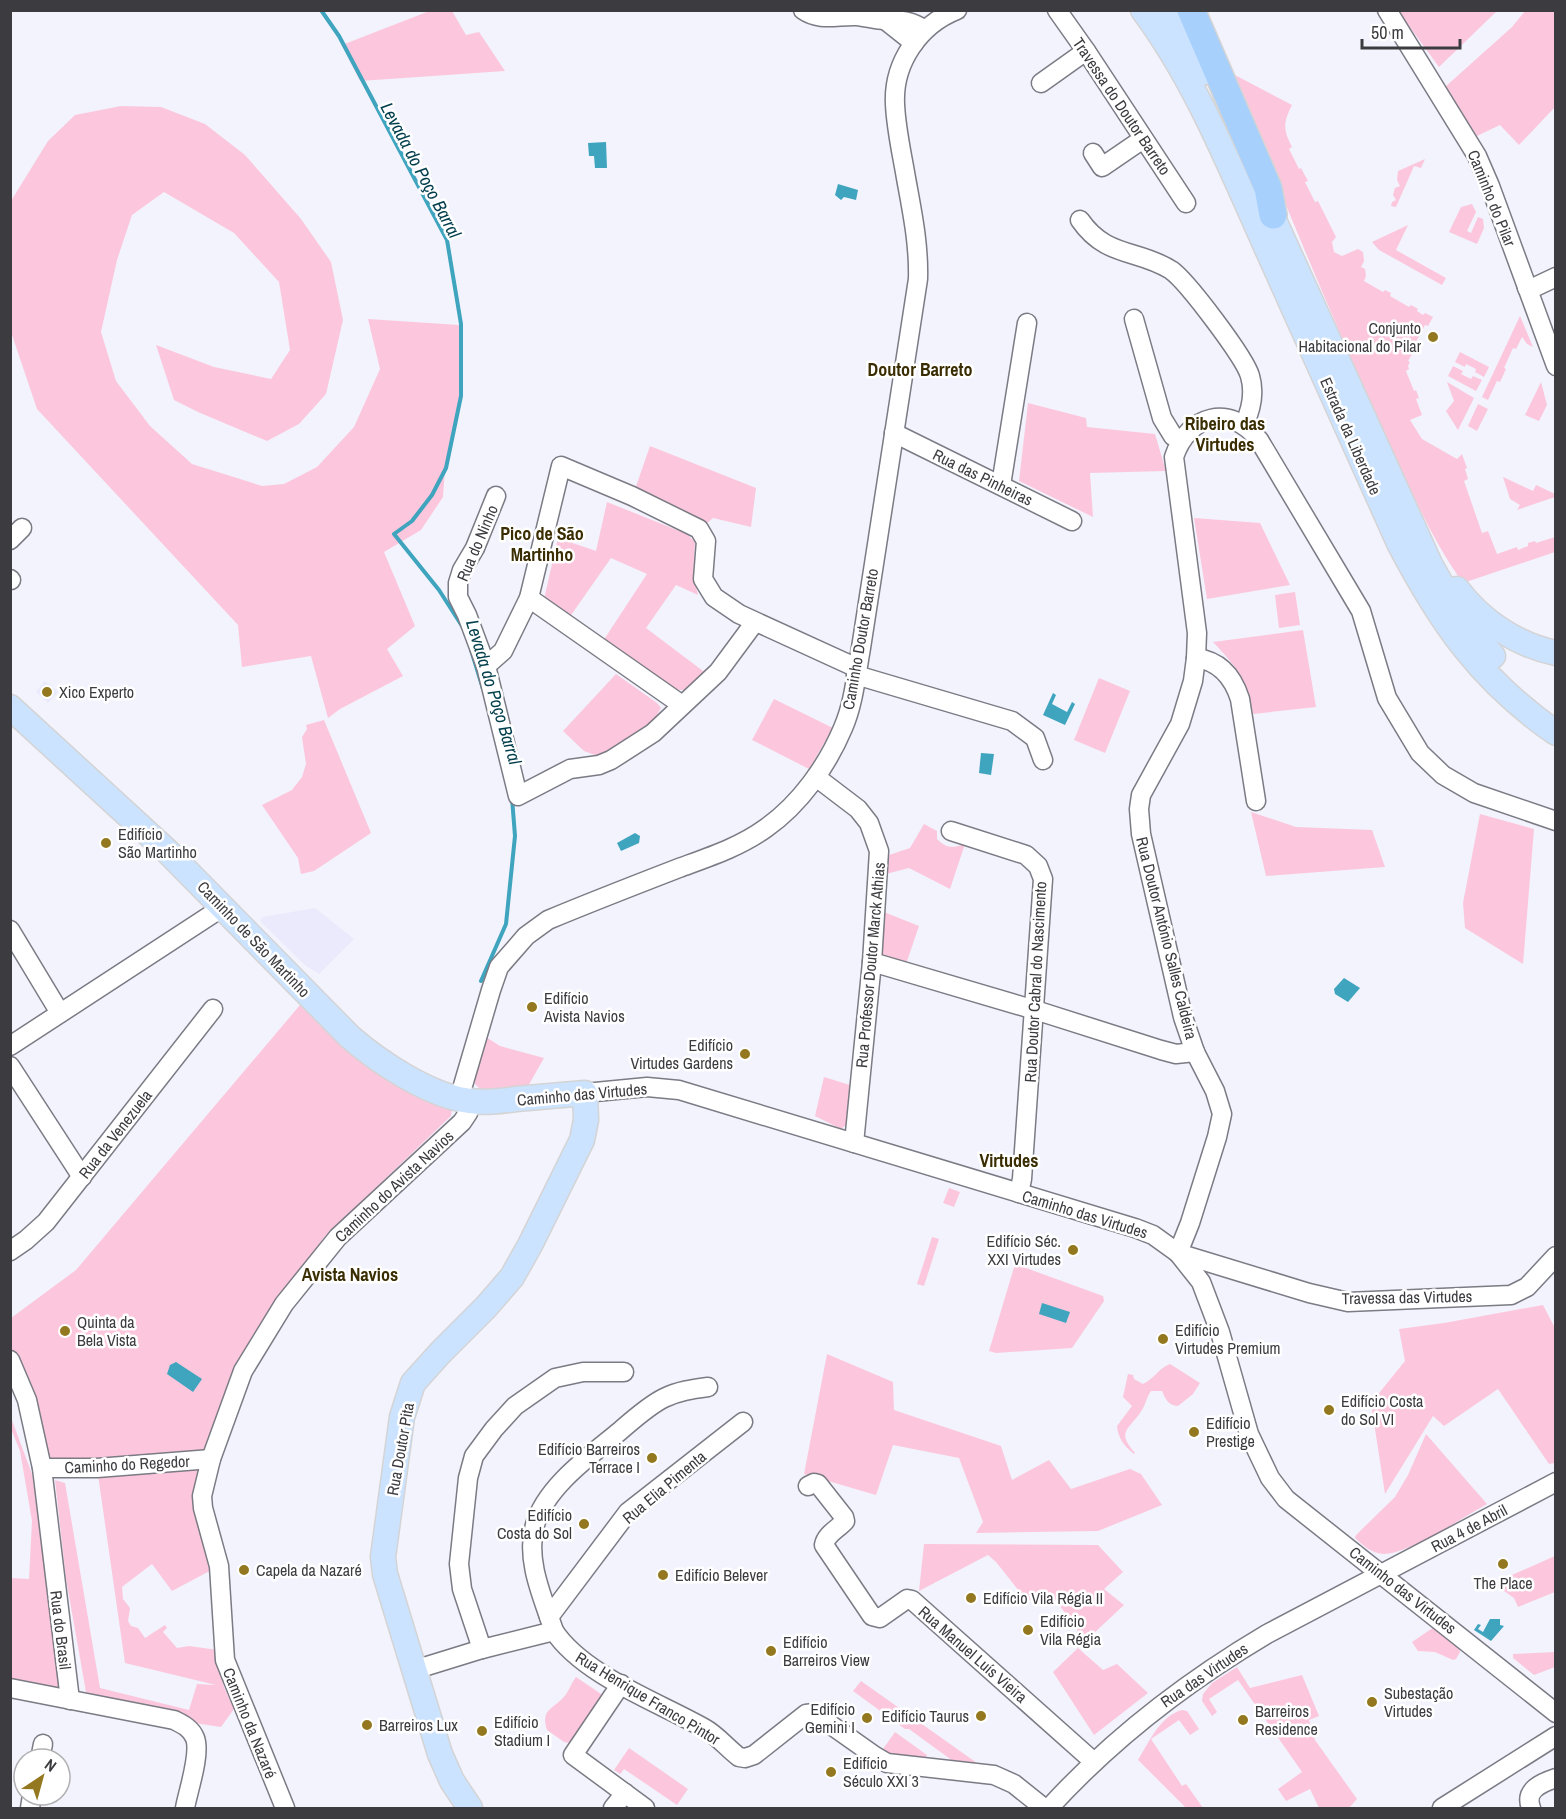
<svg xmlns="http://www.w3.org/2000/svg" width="1566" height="1819" viewBox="0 0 1566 1819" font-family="'Archivo Narrow',sans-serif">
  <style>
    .built { fill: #eaeafc }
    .green { fill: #fcc7dd }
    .water { fill: #3fa4be }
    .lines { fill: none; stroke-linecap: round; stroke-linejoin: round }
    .stream { stroke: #3fa4be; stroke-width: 4 }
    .minor-casing { stroke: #7a7b84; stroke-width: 21 }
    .major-casing { stroke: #d4d4d5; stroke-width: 27 }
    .highway-casing { stroke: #d4d4d5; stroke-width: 30 }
    .minor { stroke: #fff; stroke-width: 18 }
    .major { stroke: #cbe3fe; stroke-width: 24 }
    .highway { stroke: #a8d0fd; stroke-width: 27 }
    .poi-dot { fill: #93781f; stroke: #fff; stroke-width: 2 }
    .labels { text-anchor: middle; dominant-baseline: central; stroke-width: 5; stroke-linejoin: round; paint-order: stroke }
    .street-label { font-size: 16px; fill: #3c3c40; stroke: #fff }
    .poi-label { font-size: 16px; fill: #3c3c40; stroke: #fff; text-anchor: start }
    .water-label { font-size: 18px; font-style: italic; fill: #003e4c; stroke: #fff }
    .neighbourhood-label { font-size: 18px; font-weight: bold; fill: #3a2d02; stroke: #fff }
  </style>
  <rect width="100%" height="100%" fill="#f2f3fd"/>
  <!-- built -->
  <g class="built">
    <polygon points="45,681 58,692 48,703 36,692"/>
    <polygon points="315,908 354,939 319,974 306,966 260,921 263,917"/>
  </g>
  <!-- green -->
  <g class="green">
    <polygon points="432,10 452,11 466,35 479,32 505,71 360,81 342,45"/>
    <polygon points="1398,11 1497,11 1439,67"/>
    <polygon points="1525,11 1555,11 1555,107 1519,145 1500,125 1477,136 1445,87 1512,27"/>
    <path d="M1233,74L1292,105C1283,123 1283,129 1292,147L1289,149L1299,169L1301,168L1308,181L1305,182L1315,202L1318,201L1336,237L1332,242L1334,252L1342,256L1358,249L1363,252L1364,261L1361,267L1365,269L1366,276L1364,281L1383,292L1385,290L1391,293L1390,296L1409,307L1411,305L1418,309L1417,311L1423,315L1425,313L1433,317L1428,326L1425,325L1415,344L1417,346L1408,361L1410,362L1408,366L1409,369L1406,371L1414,391L1416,390L1419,398L1416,399L1422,415L1410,420L1422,439L1457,459L1462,454L1467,468L1465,469L1468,479L1464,481L1482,533L1488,531L1497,554L1517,547L1518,550L1528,546V543L1535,541L1536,543L1555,537V552L1463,583C1429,536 1407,481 1383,429C1329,313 1282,194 1232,76Z"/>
    <polygon points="121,106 161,107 205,124 245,155 301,219 331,262 343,320 326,394 299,424 267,441 198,412 174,400 156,345 214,367 271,379 290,350 279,282 234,233 164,192 132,215 117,260 101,332 116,381 150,426 192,464 262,486 284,484 317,467 354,427 380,369 368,319 459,325 460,395 445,468 443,497 421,530 384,552 415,626 387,649 403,676 340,709 328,718 311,656 242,667 238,625 37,409 11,332 11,201 48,141 75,115"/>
    <polygon points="1425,159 1421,168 1414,166 1396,207 1391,206 1392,202 1396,200 1393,195 1395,188 1400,186 1397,180 1398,171"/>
    <polygon points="1472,204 1476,212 1467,231 1471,233 1478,217 1483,219 1484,228 1477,244 1449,232 1461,207"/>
    <polygon points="1408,225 1396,250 1446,278 1442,285 1379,250 1372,242"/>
    <polygon points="1520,316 1533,347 1527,344 1522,337 1516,349 1513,348 1504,368 1506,369 1500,382 1497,381 1488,400 1482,397"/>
    <polygon points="1460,352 1489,367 1484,377 1475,372 1476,369 1466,364 1465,367 1455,362"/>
    <polygon points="1453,366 1463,371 1461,374 1471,379 1473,376 1482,380 1476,391 1448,376"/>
    <polygon points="1447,382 1474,398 1458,430 1446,411 1454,401"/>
    <polygon points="1541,382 1547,405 1539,421 1525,415"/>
    <polygon points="1028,403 1086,418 1087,427 1155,434 1166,471 1090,473 1093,517 1019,481"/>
    <polygon points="1478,404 1488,409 1477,431 1468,426"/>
    <polygon points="650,446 756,488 751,527 713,518 706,524 634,492"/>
    <polygon points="1503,477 1533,491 1536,485 1555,494 1555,497 1517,510 1520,505 1510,499"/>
    <path d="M607,502L687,534L695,542L693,575L698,595L676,585L646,628L707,674C700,680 693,689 683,690C669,692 617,651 603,641L647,574L611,558L569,618L544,599L558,538L596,551Z"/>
    <polygon points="1194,518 1260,523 1290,585 1207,599"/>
    <polygon points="1295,592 1300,625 1279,628 1275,595"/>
    <path d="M1303,630L1316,707L1253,714C1246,678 1238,669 1213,642Z"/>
    <polygon points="616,674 657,703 661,708 654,720 600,757 584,751 563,731"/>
    <polygon points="1099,678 1130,691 1105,753 1074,740"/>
    <polygon points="774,699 833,728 809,769 752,740"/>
    <polygon points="324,720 371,833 314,871 301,874 298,858 262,805 292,790 302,777 306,764 302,737 307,729 306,725"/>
    <polygon points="1251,812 1296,827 1372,830 1385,867 1266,876"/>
    <polygon points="1480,814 1534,829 1523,964 1465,928 1463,903"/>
    <path d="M924,824L937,831V839C947,849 953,848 965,844L950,889L909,868L886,874V856L910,848Z"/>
    <polygon points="884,912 919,926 906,964 881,954"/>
    <polygon points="300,1005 341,1043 452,1109 451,1116 324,1237 238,1361 204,1485 219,1566 172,1591 152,1564 122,1587 123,1599 130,1608 128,1621 131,1626 138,1628 145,1638 165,1625 167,1628 163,1632 177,1648 189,1646 218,1650 224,1687 234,1709 221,1727 174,1720 86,1692 66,1579 55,1480 65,1483 100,1688 189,1710 197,1684 216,1685 125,1663 97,1468 58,1463 48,1459 11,1358 11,1318 76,1270"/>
    <polygon points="486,1037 500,1046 544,1058 527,1088 481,1090 475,1084 474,1078"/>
    <polygon points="824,1077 853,1086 851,1121 841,1129 815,1116"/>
    <polygon points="949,1188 960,1192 954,1207 943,1203"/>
    <polygon points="932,1237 939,1239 924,1286 917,1284"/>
    <polygon points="1015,1264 1103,1296 1104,1301 1072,1348 996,1353 989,1351"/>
    <polygon points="1543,1305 1555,1328 1555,1463 1549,1464 1498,1389 1444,1426 1433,1416 1385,1494 1371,1403 1405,1361 1399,1329 1444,1323"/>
    <polygon points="827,1354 893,1382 894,1410 1001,1446 1012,1480 1049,1460 1071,1489 1130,1469 1141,1474 1162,1505 1098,1531 976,1533 983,1522 959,1458 893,1445 876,1495 804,1474"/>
    <path d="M1170,1364L1200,1383L1193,1394L1178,1406C1168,1405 1166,1400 1162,1391H1151C1146,1398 1145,1407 1140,1413C1127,1431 1117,1432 1135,1453L1134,1454C1124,1446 1118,1438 1117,1426L1132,1406L1123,1397L1128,1374L1133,1375L1134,1379L1143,1384C1154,1379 1159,1368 1170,1364Z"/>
    <polygon points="10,1415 32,1474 48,1582 70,1700 11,1686 11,1578 29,1579 32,1521 20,1451 11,1429"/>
    <path d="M1426,1434L1487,1504C1464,1517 1407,1555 1383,1554C1371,1553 1364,1546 1355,1538L1356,1535L1395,1497L1408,1475Z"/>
    <polygon points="924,1544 1098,1545 1123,1572 1104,1589 1124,1605 1078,1648 1103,1670 1117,1664 1148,1693 1094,1735 1053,1672 1078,1648 1072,1638 1078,1631 1050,1592 1027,1601 996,1562 988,1555 919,1591"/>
    <polygon points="1555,1556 1555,1592 1518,1607 1514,1598 1497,1586 1505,1578"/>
    <polygon points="1434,1627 1459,1648 1460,1652 1456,1659 1453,1660 1435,1652 1418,1651 1412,1642"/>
    <polygon points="1555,1652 1555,1667 1534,1675 1513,1658 1513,1654"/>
    <polygon points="1237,1667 1250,1688 1302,1675 1319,1716 1309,1720 1315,1740 1357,1799 1349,1808 1319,1808 1310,1789 1286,1801 1278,1789 1302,1772 1238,1680 1209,1699 1217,1712 1212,1716 1202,1701 1203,1694 1212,1683"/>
    <path d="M576,1677L607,1698L570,1743L564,1742L547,1730C541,1710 551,1710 563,1698C569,1692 571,1683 576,1677Z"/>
    <polygon points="861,1681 977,1763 953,1761 909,1729 905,1729 853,1691"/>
    <path d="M1182,1710L1187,1711L1199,1729L1190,1735L1179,1720L1151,1739L1182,1786L1186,1784L1203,1808H1186L1138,1760C1149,1742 1160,1716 1182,1710Z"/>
    <polygon points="895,1732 927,1755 926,1758 885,1753 883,1749"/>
    <polygon points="629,1748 688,1789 677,1805 624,1769 620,1774 614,1770"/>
  </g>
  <!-- water -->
  <g class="water">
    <polygon points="606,142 607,168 595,168 594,156 589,156 588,143"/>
    <polygon points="838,184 858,190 856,200 844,197 841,200 835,195"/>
    <polygon points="1053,693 1056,695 1052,704 1067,712 1072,702 1075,704 1065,725 1043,715"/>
    <polygon points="981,753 994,754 991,775 979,773"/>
    <polygon points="635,833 640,836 639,843 621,851 617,843"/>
    <polygon points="1344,978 1360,988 1348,1002 1335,994 1334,989"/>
    <polygon points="1042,1303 1070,1312 1066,1323 1039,1314"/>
    <polygon points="176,1362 202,1379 193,1392 167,1374 170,1365"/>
    <polygon points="1490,1619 1500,1619 1500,1625 1504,1626 1491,1641 1474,1630 1478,1624 1481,1625 1478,1629 1483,1632"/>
  </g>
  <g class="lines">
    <!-- stream -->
    <g class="stream">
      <polyline points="321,10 339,36 447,240 461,324 461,396 446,468 432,495 412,521 394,534 439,590 462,626"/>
      <polyline points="471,650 483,689"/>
      <polyline points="481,981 506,924 515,836 512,798"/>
    </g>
    <!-- minor casing -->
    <g class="minor-casing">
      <g id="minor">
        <path d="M803,10C820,22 838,15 857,16C867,17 876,20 885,20C901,20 912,21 925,30"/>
        <polyline points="1057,10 1086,51 1186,203"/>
        <polyline points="1387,10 1477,156 1490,186 1556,366"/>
        <polyline points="885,20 914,43"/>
        <polyline points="1041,83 1086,51"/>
        <polyline points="1093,153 1102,167 1143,139"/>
        <path d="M1080,220C1106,258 1138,249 1171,270C1187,281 1245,358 1250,376C1255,393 1251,410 1244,425"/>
        <polyline points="1527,288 1537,286 1556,277"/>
        <polyline points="1134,319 1162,418 1173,436 1180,440"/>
        <polyline points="894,433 1072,521"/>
        <polyline points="1001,485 1027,323"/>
        <polyline points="496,496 475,548 462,570 458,583 458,597 467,615 486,666 518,796 570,769 599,765 611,760 653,733 718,672 755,622"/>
        <polyline points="10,540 22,528"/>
        <polyline points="10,579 11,580"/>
        <polyline points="529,598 682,705"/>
        <path d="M1196,658C1220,661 1233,677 1240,699L1256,801"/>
        <polyline points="486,666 503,651 529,598 561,466 632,496 699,529 706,541 703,579 714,597 739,614 857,668"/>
        <polyline points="856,675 1012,721 1035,738 1043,760"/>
        <polyline points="816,777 858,809 869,823 879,851 872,962 854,1143"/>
        <polyline points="951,831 1026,855 1038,866 1043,879 1022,1179 1019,1193"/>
        <polyline points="10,930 60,1013"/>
        <polyline points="872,962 1035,1010 1161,1050 1176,1054 1195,1052"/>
        <polyline points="10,1046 223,907"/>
        <polyline points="10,1066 82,1177"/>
        <polyline points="585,1093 647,1087 679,1090 1135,1228 1153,1235 1178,1253 1201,1282 1220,1332 1249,1434 1270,1478 1286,1499 1556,1713"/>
        <path d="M459,1099L491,990L499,967L526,936L548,920C591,902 635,885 679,868C709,857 740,847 766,828C800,804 827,766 843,728C854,703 856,675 861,648L918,279C919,244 912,211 906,178C902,154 896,129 895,104C893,63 919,25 957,10"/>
        <polyline points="10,1251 26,1240 46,1222 213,1009"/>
        <path d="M1178,1253L1190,1223L1217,1137L1222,1114L1215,1091L1195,1052L1183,1017L1141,834L1139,809L1141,795L1180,724L1193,681L1196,658L1197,633L1174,457C1188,415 1230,403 1259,440L1361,611L1387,698L1420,753L1443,775L1474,793L1556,821"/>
        <polyline points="1178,1253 1309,1293 1348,1302 1511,1295 1527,1287 1556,1256"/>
        <polyline points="10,1360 27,1400 42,1468 70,1700"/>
        <path d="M708,1387C693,1389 678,1391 664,1398C648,1406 634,1419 620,1431C591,1455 545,1487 535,1525C525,1560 543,1598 554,1631C583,1675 658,1702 704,1728C717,1735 727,1748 739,1757L745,1758L754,1755L806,1714L814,1713L875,1756L887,1763L994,1775L1014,1784L1044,1808"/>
        <polyline points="42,1468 97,1468 211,1459"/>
        <path d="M808,1486L814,1483L818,1484L844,1517L845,1521C838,1529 826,1534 824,1545L872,1616L880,1618L907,1599L912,1600L1094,1762"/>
        <polyline points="549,1617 628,1512 743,1422"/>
        <polyline points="482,1649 462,1589 459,1564 468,1478 474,1456 494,1429 515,1406 555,1378 583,1372 624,1372"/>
        <polyline points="414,1670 482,1649 554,1631"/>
        <polyline points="621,1684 573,1755 645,1808"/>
        <path d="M10,1688L174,1720C182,1724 191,1728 195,1738C201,1754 188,1791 185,1808"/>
        <polyline points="40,1759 43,1744"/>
        <polyline points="30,1808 32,1795"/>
        <polyline points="285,1808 225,1660 219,1566 203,1508 202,1496 211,1459 243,1371 284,1304 338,1237 462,1122 468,1113 471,1101"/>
        <polyline points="613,1808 625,1793"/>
        <path d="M1049,1808C1112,1739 1186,1682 1267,1634L1556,1482"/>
        <polyline points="1442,1808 1556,1736"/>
        <path d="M1531,1808C1524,1790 1541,1783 1556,1778"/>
      </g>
    </g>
    <!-- major casing -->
    <g class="major-casing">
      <g id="major">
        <path d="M1143,10C1195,80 1228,162 1263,240C1308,341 1354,442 1399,543C1440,622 1481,681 1556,733"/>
        <polyline points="1165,10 1202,73"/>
        <polyline points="1264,198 1430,564 1457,612 1493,656"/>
        <path d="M1457,589C1481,621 1517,645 1556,653"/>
        <path d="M10,707L167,851L350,1037C380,1063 430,1096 470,1101C486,1103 501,1101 516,1099C539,1097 562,1095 585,1093L586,1120L582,1140L530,1245L512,1277L486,1307L441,1352L413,1383L402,1417L383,1557L385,1574L440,1754L452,1781L470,1808"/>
      </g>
    </g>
    <!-- highway casing -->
    <g class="highway-casing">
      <polyline id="highway" points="1191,10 1268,188 1273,215"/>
    </g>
    <!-- minor -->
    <use href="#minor" class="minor"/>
    <!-- major -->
    <use href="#major" class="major"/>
    <!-- highway -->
    <use href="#highway" class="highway"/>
  </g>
  <!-- markers -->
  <g class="poi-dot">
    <circle cx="1433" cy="337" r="6"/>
    <circle cx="47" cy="692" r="6"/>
    <circle cx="106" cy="843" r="6"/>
    <circle cx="532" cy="1007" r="6"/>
    <circle cx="745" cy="1054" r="6"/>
    <circle cx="1073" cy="1250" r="6"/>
    <circle cx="65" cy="1331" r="6"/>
    <circle cx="1163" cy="1339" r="6"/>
    <circle cx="1329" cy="1410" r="6"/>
    <circle cx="1194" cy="1432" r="6"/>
    <circle cx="652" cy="1458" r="6"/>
    <circle cx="584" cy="1524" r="6"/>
    <circle cx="1503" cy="1564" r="6"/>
    <circle cx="244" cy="1570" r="6"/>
    <circle cx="663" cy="1575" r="6"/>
    <circle cx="971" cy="1598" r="6"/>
    <circle cx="1028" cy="1630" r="6"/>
    <circle cx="771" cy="1651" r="6"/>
    <circle cx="1372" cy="1702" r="6"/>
    <circle cx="981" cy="1716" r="6"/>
    <circle cx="867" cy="1718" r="6"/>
    <circle cx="1243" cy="1720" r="6"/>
    <circle cx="367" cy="1725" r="6"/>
    <circle cx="482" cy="1731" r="6"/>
    <circle cx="831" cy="1772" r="6"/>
  </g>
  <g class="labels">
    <!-- street labels -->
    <g class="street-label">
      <text transform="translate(1122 106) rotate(56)">Travessa do Doutor Barreto</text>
      <text transform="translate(1492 198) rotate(68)">Caminho do Pilar</text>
      <text transform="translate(1351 436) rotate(66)">Estrada da Liberdade</text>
      <text transform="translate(983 477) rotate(26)">Rua das Pinheiras</text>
      <text transform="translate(477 543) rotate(-67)">Rua do Ninho</text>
      <text transform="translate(860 639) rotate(-80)">Caminho Doutor Barreto</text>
      <text transform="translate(1167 938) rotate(76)">Rua Doutor António Salles Caldeira</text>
      <text transform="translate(254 939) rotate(46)">Caminho de São Martinho</text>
      <text transform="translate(870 965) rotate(-85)">Rua Professor Doutor Marck Athias</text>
      <text transform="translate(1035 982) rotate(-87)">Rua Doutor Cabral do Nascimento</text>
      <text transform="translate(582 1094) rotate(-5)">Caminho das Virtudes</text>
      <text transform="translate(115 1134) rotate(-52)">Rua da Venezuela</text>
      <text transform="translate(394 1186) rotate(-43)">Caminho do Avista Navios</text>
      <text transform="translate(1085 1214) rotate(17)">Caminho das Virtudes</text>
      <text transform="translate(1407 1297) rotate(-1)">Travessa das Virtudes</text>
      <text transform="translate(400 1449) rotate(-80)">Rua Doutor Pita</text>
      <text transform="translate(127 1464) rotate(-3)">Caminho do Regedor</text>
      <text transform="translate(664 1487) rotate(-40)">Rua Elia Pimenta</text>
      <text transform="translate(1469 1528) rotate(-28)">Rua 4 de Abril</text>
      <text transform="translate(1403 1590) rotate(38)">Caminho das Virtudes</text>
      <text transform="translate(61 1630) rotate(83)">Rua do Brasil</text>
      <text transform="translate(973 1654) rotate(41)">Rua Manuel Luís Vieira</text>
      <text transform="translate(1204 1675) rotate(-34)">Rua das Virtudes</text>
      <text transform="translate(648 1698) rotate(31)">Rua Henrique Franco Pintor</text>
      <text transform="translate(250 1723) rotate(68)">Caminho da Nazaré</text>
    </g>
    <!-- poi labels -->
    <g class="poi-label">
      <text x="1421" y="328" text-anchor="end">Conjunto<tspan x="1421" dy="18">Habitacional do Pilar</tspan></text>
      <text x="59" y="692">Xico Experto</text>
      <text x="118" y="834">Edifício<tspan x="118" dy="18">São Martinho</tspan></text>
      <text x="544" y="998">Edifício<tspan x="544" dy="18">Avista Navios</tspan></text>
      <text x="733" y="1045" text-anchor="end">Edifício<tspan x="733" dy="18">Virtudes Gardens</tspan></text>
      <text x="1061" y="1241" text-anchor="end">Edifício Séc.<tspan x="1061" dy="18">XXI Virtudes</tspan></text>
      <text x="77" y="1322">Quinta da<tspan x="77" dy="18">Bela Vista</tspan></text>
      <text x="1175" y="1330">Edifício<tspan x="1175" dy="18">Virtudes Premium</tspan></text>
      <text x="1341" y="1401">Edifício Costa<tspan x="1341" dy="18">do Sol VI</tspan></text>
      <text x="1206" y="1423">Edifício<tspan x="1206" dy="18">Prestige</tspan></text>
      <text x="640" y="1449" text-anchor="end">Edifício Barreiros<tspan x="640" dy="18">Terrace I</tspan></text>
      <text x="572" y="1515" text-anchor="end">Edifício<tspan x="572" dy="18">Costa do Sol</tspan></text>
      <text x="256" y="1570">Capela da Nazaré</text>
      <text x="675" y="1575">Edifício Belever</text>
      <text x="1503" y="1583" text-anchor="middle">The Place</text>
      <text x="983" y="1598">Edifício Vila Régia II</text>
      <text x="1040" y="1621">Edifício<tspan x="1040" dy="18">Vila Régia</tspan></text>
      <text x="783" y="1642">Edifício<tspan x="783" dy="18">Barreiros View</tspan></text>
      <text x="1384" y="1693">Subestação<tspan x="1384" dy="18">Virtudes</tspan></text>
      <text x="855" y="1709" text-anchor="end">Edifício<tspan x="855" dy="18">Gemini I</tspan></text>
      <text x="1255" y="1711">Barreiros<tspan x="1255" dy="18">Residence</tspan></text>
      <text x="969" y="1716" text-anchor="end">Edifício Taurus</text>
      <text x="494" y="1722">Edifício<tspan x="494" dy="18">Stadium I</tspan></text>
      <text x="379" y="1725">Barreiros Lux</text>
      <text x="843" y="1763">Edifício<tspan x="843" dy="18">Século XXI 3</tspan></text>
    </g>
    <!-- water labels -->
    <g class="water-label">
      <text transform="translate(421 170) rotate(62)">Levada do Poço Barral</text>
      <text transform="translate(494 692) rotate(73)">Levada do Poço Barral</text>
    </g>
    <!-- neighbourhood labels -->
    <g class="neighbourhood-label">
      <text x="920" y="369">Doutor Barreto</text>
      <text x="1225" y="423">Ribeiro das<tspan x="1225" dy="21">Virtudes</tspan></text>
      <text x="542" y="533">Pico de São<tspan x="542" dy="21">Martinho</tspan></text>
      <text x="1009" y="1160">Virtudes</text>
      <text x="350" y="1274">Avista Navios</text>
    </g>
  </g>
  <!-- border -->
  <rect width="1566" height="1819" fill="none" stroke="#3c3c40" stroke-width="24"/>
  <!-- north arrow -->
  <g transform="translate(42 1777) rotate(36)"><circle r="28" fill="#ffffff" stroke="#b1b1b3" stroke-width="1.5"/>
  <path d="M0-4.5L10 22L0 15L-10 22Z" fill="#93781f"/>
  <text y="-9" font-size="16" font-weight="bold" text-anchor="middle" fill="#3c3c40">N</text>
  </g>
  <!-- scale -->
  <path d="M1362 39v9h98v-9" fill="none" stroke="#3c3c40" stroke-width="3"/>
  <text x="1371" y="39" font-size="18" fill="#3c3c40" stroke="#ffffff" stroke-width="4.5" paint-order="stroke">50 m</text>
</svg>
